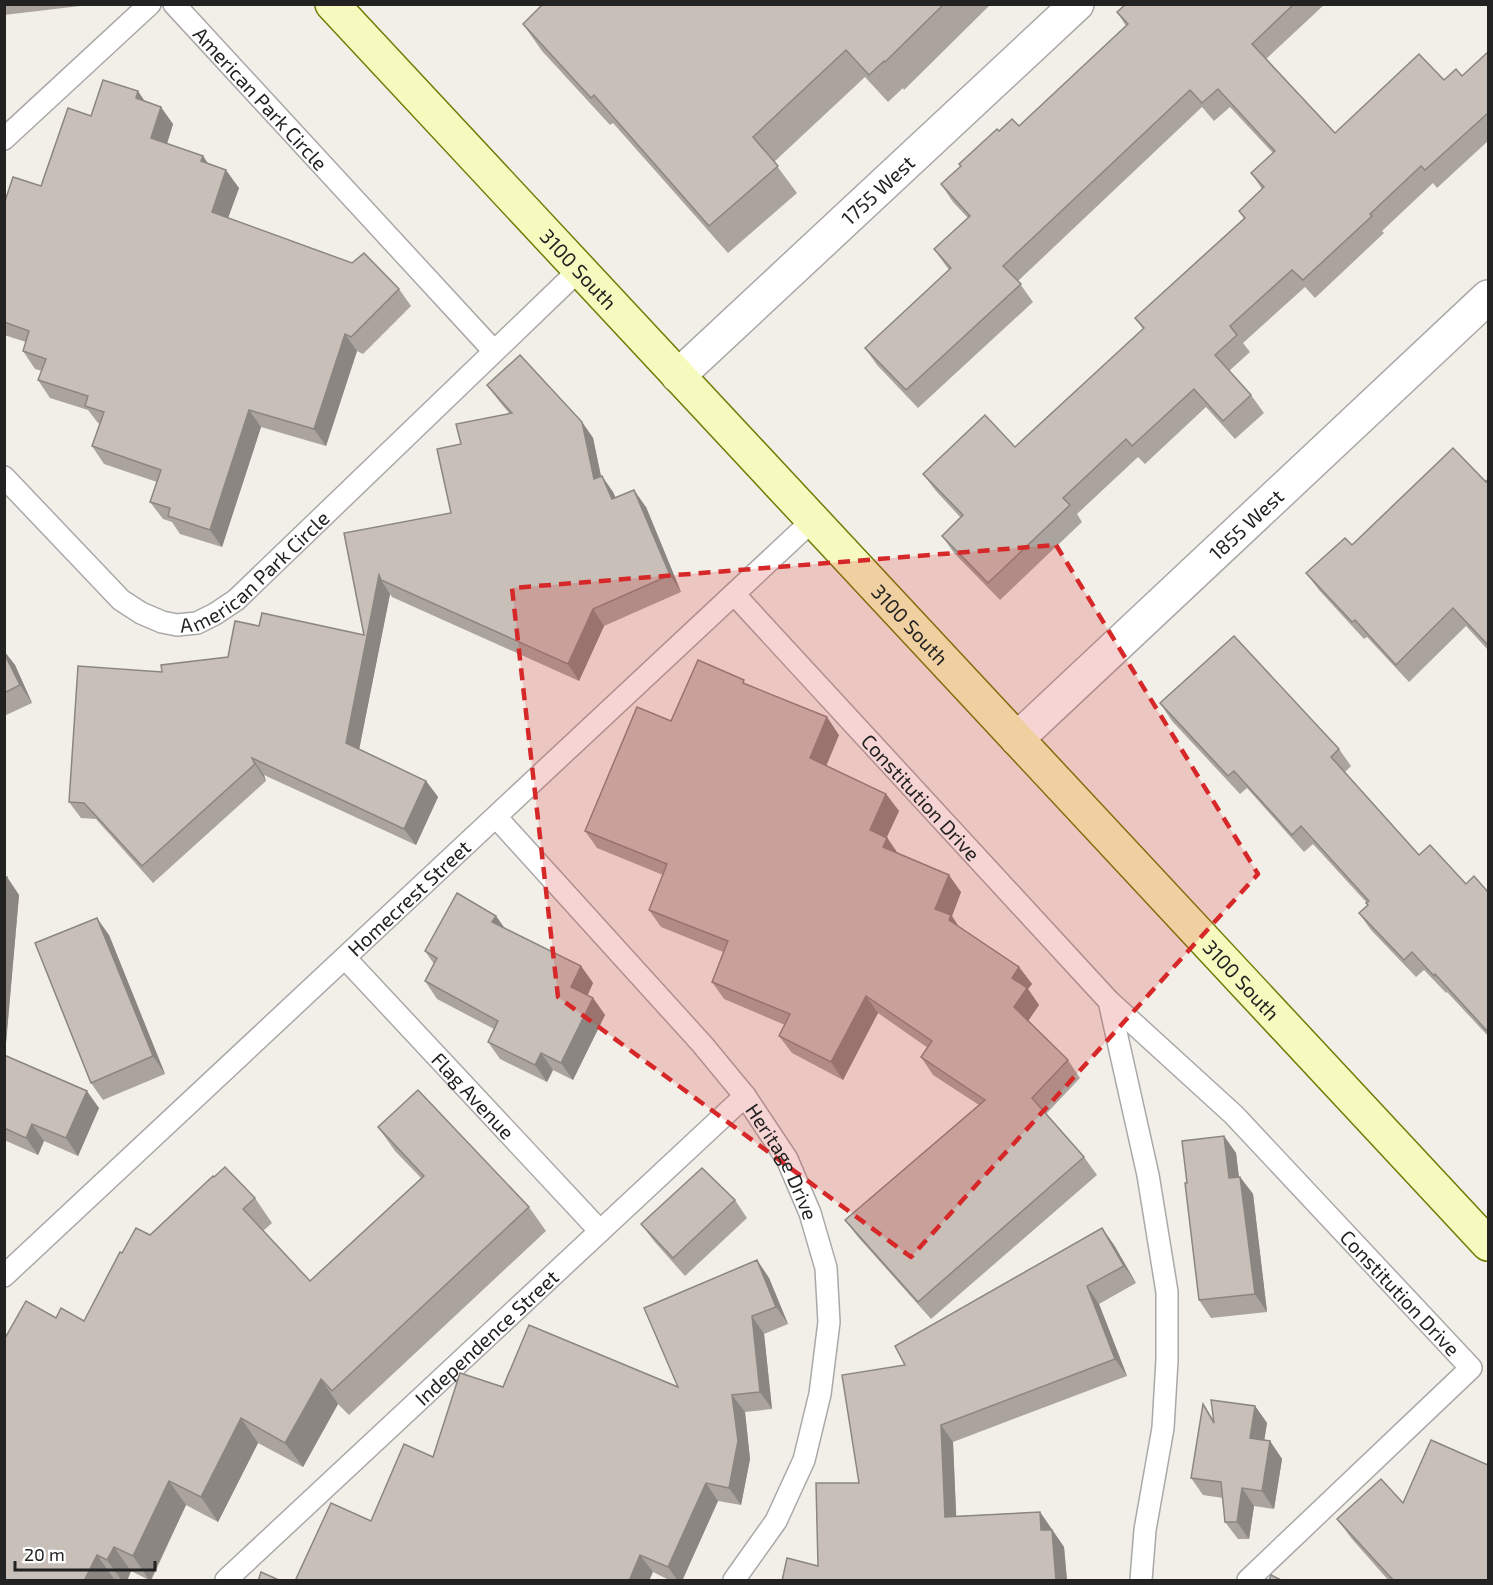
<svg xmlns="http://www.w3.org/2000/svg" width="1493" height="1585" viewBox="0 0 1493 1585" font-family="'Exo 2',sans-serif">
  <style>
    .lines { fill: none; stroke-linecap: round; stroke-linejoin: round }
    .service-casing { stroke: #a9a9a9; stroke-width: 24 }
    .minor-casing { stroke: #a9a9a9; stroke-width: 36 }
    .secondary-casing { stroke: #707d05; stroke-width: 36 }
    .service { stroke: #fff; stroke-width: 21 }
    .minor { stroke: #fff; stroke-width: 33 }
    .secondary { stroke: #f7fabf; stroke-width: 33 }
    .wall { fill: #aba49e }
    .shaded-wall { fill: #8b8681 }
    .building { fill: #c7bfb8; stroke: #8b8681; stroke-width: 1.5 }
    .marked { fill: #d62828; fill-opacity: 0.2; stroke: #d62828; stroke-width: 4.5; stroke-dasharray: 12 8; stroke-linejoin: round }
    .labels { text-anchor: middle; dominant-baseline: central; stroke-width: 5; stroke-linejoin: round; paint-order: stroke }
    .street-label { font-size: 20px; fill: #222; stroke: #fff }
  </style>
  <rect width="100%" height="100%" fill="#f2efe9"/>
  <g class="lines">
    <!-- service casing -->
    <g class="service-casing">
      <g id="service">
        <path id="s1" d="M174,4L493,350"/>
        <polyline points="4,139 150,4"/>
        <path id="s2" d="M4,477L121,600L141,613L162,622L177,625L197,623L215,614L236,600L579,270"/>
        <path id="s3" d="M734,594L1109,1001L1234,1115L1471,1368L1248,1580"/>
        <path id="s4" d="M496,817L702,1044L745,1096L787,1159L810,1213L826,1268L829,1322L820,1394L804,1460L776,1521L734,1580"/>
        <path id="s5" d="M345,958L600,1231"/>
        <polyline points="1109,1001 1148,1175 1167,1292 1167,1360 1163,1428 1145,1530 1141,1580"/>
        <path id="s6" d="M4,1276L813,520"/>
        <path id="s7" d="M226,1580L745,1096"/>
      </g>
    </g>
    <!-- minor casing -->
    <g class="minor-casing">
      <g id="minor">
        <path id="s8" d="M678,376L1077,4"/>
        <path id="s9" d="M1017,739L1488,297"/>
      </g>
    </g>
    <!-- secondary casing -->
    <g class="secondary-casing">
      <g id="secondary">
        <path id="s10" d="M332,4L1488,1244"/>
      </g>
    </g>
    <!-- service -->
    <use href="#service" class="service"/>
    <!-- minor -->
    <use href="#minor" class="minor"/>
    <!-- secondary -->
    <use href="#secondary" class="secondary"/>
  </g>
  <!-- wall -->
  <g class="wall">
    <polygon points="4,4 80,4 80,6 4,15"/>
    <polygon points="539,4 991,4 904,90 903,88 888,102 865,77 774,162 797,193 728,253 613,123 610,125 542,51 523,24 541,7"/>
    <polygon points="1126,4 1325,4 1266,59 1335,133 1444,80 1462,76 1488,52 1488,141 1437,188 1433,183 1382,231 1384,233 1315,298 1305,287 1243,343 1250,352 1229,371 1251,395 1264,413 1235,439 1206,407 1145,464 1138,457 1077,514 1082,522 1000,600 954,553 942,536 961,518 936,491 923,474 1015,447 1143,329 1135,318 1244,218 1239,211 1262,189 1251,173 1273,153 1230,107 1214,121 1202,107 1018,281 1033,302 918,408 877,365 865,348 949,270 934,249 968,218 953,202 941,184 999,131 1019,126 1126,26 1117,12"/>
    <polygon points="145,101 173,124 167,144 203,156 208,164 239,188 228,218 399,289 411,306 363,354 357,351 326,446 261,427 222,547 180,534 172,522 163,519 150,502 157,482 104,464 92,446 100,424 98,423 88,410 50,398 38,380 42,371 35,369 23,351 26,342 4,335 4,204 41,186 91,116"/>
    <polygon points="487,385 582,422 593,438 601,476 613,492 616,498 646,507 681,592 604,626 579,681 392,597 390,594 359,750 426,781 438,797 416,845 264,775 266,781 153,883 96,819 81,818 69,802 162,672 228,657 259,626 364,635 344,533 451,513 461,444 509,413 499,401"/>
    <polygon points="1488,479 1488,650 1466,626 1409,682 1367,637 1364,639 1319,590 1306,573 1352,545 1486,482"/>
    <polygon points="4,651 15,665 32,703 4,716"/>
    <polygon points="749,686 839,735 826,766 886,794 899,811 887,837 898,854 961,892 952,916 958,926 1019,967 1032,984 1028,989 1039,1005 1028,1021 1068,1060 1080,1078 1046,1114 1084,1157 1097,1175 931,1319 858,1237 845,1220 979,1105 933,1075 921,1057 928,1048 878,1013 843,1080 792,1053 779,1036 785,1025 724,999 712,982 723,952 661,927 649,910 663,875 597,848 585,831 671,721"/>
    <polygon points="1160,703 1339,749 1351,766 1345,772 1419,855 1466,884 1488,892 1488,1036 1447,992 1446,993 1424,970 1416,977 1371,930 1359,913 1368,905 1367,903 1313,844 1304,852 1247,788 1240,794 1172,721"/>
    <polygon points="7,877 19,895 5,1055 99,1108 78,1156 44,1141 38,1155 4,1140 4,878"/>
    <polygon points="496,916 505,929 581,966 593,983 588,995 593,998 605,1015 573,1080 553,1070 547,1082 500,1059 488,1042 494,1029 437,999 425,981 434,964 425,951"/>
    <polygon points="109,935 165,1074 103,1100 91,1083"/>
    <polygon points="378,1127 529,1207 546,1231 349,1415 338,1404 303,1467 258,1443 218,1522 186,1505 151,1581 131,1571 127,1581 116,1581 114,1579 4,1581 56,1318 84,1321 122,1253 150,1235 214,1177 255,1198 272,1223 263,1231 310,1281 421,1178 395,1151"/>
    <polygon points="1224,1136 1236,1153 1239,1177 1240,1177 1253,1194 1267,1312 1211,1318 1199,1300 1187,1183"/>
    <polygon points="735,1200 747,1218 685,1276 654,1241 641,1224"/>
    <polygon points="1102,1228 1114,1245 1136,1283 1099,1304 1127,1376 953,1442 956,1516 1040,1512 1064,1547 1067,1581 782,1581 818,1566 859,1483 905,1365"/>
    <polygon points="757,1260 769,1278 788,1324 764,1334 772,1409 745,1412 750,1459 741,1505 718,1501 682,1581 671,1581 653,1572 371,1521 503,1387 678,1387"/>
    <polygon points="1203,1404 1213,1419 1255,1406 1267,1423 1264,1440 1270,1441 1282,1459 1274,1509 1254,1506 1249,1539 1238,1539 1225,1522 1223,1498 1203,1495 1191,1478"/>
    <polygon points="1403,1503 1488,1581 1389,1581 1352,1539 1337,1519"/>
  </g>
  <!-- shaded-wall -->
  <g class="shaded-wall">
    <polygon points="138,91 150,109 136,98"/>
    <polygon points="161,107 173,124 163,156 151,138"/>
    <polygon points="203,156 215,174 201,161"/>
    <polygon points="226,170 239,188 224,229 212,212"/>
    <polygon points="345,334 357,351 326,446 314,429"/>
    <polygon points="249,410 261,427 222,547 210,530"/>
    <polygon points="582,422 593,438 605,496 594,479"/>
    <polygon points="602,476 613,492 623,516 612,499"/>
    <polygon points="634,490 646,507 681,592 670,575"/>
    <polygon points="379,575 381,580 390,594 357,760 346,743"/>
    <polygon points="593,609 604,626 579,681 568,664"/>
    <polygon points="4,651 15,665 32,703 20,685"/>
    <polygon points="827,717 839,735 822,776 810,758"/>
    <polygon points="252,758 264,775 266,781 255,764"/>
    <polygon points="426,781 438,797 416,845 404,829"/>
    <polygon points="886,794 899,811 882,847 870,830"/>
    <polygon points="887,838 899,855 883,847"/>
    <polygon points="949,875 961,892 952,916 963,933 935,909"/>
    <polygon points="7,877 19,895 4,1065 4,908"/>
    <polygon points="496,916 508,933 492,922"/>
    <polygon points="97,918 109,935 165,1074 153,1056"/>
    <polygon points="581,966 593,983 583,1004 571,987"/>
    <polygon points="1019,967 1032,984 1028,989 1039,1005 1026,1024 1014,1007 1012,978"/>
    <polygon points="866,996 878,1013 843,1080 831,1062"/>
    <polygon points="593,998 605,1015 573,1080 561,1063"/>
    <polygon points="541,1053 553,1070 547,1082 535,1065"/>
    <polygon points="87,1091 99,1108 78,1156 66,1138"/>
    <polygon points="32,1124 44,1141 38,1155 26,1138"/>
    <polygon points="1224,1136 1236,1153 1241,1195 1229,1178"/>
    <polygon points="1240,1177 1253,1194 1267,1312 1255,1294"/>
    <polygon points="1102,1228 1114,1245 1136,1283 1124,1266"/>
    <polygon points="757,1260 769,1278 788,1324 776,1307"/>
    <polygon points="1087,1286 1099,1304 1127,1376 1115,1359"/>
    <polygon points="752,1316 764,1334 772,1409 760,1392"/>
    <polygon points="321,1379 338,1404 303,1467 285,1443"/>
    <polygon points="732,1395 745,1412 750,1459 741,1505 729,1488"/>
    <polygon points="1255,1406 1267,1423 1262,1455 1250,1438"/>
    <polygon points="241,1418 258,1443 218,1522 201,1497"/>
    <polygon points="941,1425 953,1442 957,1534 945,1517"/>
    <polygon points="1270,1441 1282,1459 1274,1509 1262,1491"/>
    <polygon points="169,1481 186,1505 150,1581 133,1556"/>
    <polygon points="706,1483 718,1501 682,1581 678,1581 668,1567"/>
    <polygon points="1242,1488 1254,1506 1249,1539 1237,1522"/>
    <polygon points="1040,1512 1064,1547 1067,1581 1056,1581 1041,1530"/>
    <polygon points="114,1547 131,1571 127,1581 122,1581 107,1560"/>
    <polygon points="97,1555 114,1579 113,1581 84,1581"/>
    <polygon points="640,1555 653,1572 649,1581 629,1581"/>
  </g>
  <!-- building -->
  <g class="building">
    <polygon points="543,4 944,4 885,62 884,61 869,75 846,50 753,137 778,166 709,226 594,95 591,98 523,24"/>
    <polygon points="1126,4 1294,4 1252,44 1335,133 1419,54 1444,80 1456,69 1462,76 1488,52 1488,113 1425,170 1421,166 1370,214 1372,216 1303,280 1292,270 1230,326 1237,335 1215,355 1251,395 1223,421 1194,389 1132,446 1126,439 1063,498 1070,505 988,583 942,536 963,515 923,474 985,415 1015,447 1144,328 1135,318 1245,218 1239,211 1264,187 1251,173 1275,151 1218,89 1202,103 1190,90 1003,266 1021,284 906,390 865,348 951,268 934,249 970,216 941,184 961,166 959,164 997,129 999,131 1012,119 1019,126 1128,24 1117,12"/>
    <polygon points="103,80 138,91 136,98 161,107 151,138 203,156 201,161 226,170 212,212 352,263 364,253 399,289 351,337 345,334 314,429 249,410 210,530 168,516 170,508 150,502 161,470 92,446 104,412 85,406 88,396 38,380 46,359 23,351 29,331 4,322 4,204 13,177 41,186 68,108 91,116"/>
    <polygon points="520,355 582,422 594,479 602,476 612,499 634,490 670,575 593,609 568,664 381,580 379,575 346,743 426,781 404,829 252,758 255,764 142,866 84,803 69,802 78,666 162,672 161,665 228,657 235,621 259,626 262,613 364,635 344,533 451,513 437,449 461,444 456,424 512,413 487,385"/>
    <polygon points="1453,448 1486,482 1488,479 1488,645 1453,608 1396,665 1355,620 1352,622 1306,573 1345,538 1352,545"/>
    <polygon points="1234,636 1339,749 1331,757 1419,855 1430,845 1466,884 1474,876 1488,892 1488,1032 1435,974 1434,976 1412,952 1404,960 1359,913 1368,905 1366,903 1369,901 1301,826 1292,835 1234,771 1228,776 1160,703"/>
    <polygon points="4,653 20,685 4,693"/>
    <polygon points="698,660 744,680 743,683 827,717 810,758 886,794 870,830 887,838 883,847 949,875 935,909 951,915 949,920 1019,967 1012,978 1027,988 1014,1007 1068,1060 1032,1098 1084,1157 918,1302 845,1220 985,1100 921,1057 932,1041 866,996 831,1062 779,1036 790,1014 712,982 728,941 649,910 667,864 585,831 637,707 671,721"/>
    <polygon points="7,877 4,908 4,878"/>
    <polygon points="457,893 496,916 492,922 581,966 571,987 593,998 561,1063 541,1053 535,1065 488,1042 498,1021 425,981 437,958 425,951"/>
    <polygon points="97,918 153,1056 91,1083 35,943"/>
    <polygon points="4,1055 87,1091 66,1138 32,1124 26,1138 4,1128"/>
    <polygon points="418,1090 529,1207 332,1391 321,1379 285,1443 241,1418 201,1497 169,1481 133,1556 114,1547 107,1560 97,1555 84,1581 4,1581 4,1340 26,1301 56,1318 61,1308 84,1321 120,1252 122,1253 136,1228 150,1235 213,1176 214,1177 225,1167 255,1198 243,1209 310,1281 424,1176 378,1127"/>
    <polygon points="1224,1136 1229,1178 1240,1177 1255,1294 1199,1300 1185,1183 1187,1183 1182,1141"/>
    <polygon points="702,1168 735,1200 673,1258 641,1224"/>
    <polygon points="1102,1228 1124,1266 1087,1286 1115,1359 941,1425 945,1517 1040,1512 1041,1530 1052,1530 1056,1581 782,1581 787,1558 818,1566 816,1483 859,1483 842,1375 905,1365 895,1346"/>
    <polygon points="757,1260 776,1307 752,1316 760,1392 732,1395 738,1441 729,1488 706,1483 668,1567 640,1555 629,1581 295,1581 331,1503 371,1521 404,1444 433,1457 460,1373 503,1387 529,1325 678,1387 644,1308"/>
    <polygon points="1211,1400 1255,1406 1250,1438 1270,1441 1262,1491 1242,1488 1237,1522 1225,1522 1221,1482 1191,1478 1203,1404 1214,1423"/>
    <polygon points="1431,1440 1488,1465 1488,1581 1394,1581 1337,1519 1381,1479 1403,1503"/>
    <polygon points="261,1572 281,1581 258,1581"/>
    <polygon points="1271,1575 1283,1581 1269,1581"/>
  </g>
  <!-- marked area -->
  <path class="marked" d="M1056,545L1258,874L911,1257L558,997L512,588Z"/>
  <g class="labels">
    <!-- street labels -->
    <g class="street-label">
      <text stroke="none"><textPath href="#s1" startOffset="128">American Park Circle</textPath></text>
      <text stroke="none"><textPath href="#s8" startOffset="273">1755 West</textPath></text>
      <text stroke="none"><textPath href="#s10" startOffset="362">3100 South</textPath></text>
      <text stroke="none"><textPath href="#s9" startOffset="314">1855 West</textPath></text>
      <text stroke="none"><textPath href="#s2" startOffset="328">American Park Circle</textPath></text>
      <text stroke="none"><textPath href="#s10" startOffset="848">3100 South</textPath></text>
      <text stroke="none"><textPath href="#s3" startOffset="276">Constitution Drive</textPath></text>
      <text stroke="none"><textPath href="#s6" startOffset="554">Homecrest Street</textPath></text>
      <text stroke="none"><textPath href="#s10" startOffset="1334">3100 South</textPath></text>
      <text stroke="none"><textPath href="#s5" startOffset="188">Flag Avenue</textPath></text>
      <text stroke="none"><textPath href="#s4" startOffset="450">Heritage Drive</textPath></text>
      <text stroke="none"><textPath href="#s3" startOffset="966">Constitution Drive</textPath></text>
      <text stroke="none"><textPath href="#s7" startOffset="356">Independence Street</textPath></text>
    </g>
  </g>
  <!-- border -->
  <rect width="1493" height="1585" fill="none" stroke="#222222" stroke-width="12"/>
  <!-- scale -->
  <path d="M15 1561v9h140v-9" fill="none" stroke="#222222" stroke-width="3"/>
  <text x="24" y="1561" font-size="18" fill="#222222" stroke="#ffffff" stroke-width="4.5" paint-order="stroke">20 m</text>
</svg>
